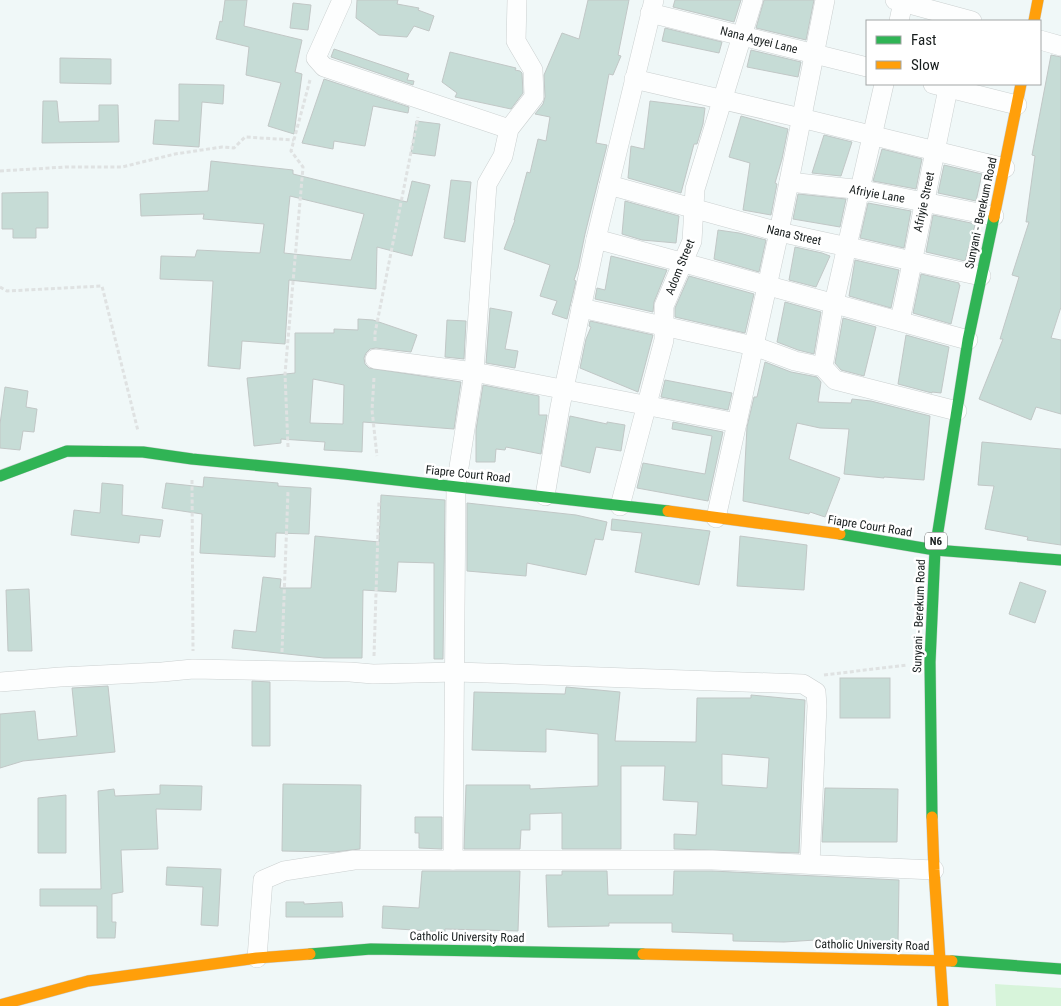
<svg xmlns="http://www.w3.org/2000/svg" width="1061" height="1006" viewBox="0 0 1061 1006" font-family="'Roboto Condensed',sans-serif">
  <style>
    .green { fill: #d7f4da }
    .building { fill: #c6dcd6; stroke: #c1c7c6; fill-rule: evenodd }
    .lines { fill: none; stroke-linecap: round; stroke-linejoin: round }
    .street-casing { stroke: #cbd0d0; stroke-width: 20 }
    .fast-casing { stroke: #cbd0d0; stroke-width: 12 }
    .slow-casing { stroke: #cbd0d0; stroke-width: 12 }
    .path { stroke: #dfe2e2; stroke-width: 3; stroke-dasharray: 4 2.5; stroke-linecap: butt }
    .street { stroke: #fdfefe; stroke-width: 19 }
    .fast { stroke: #30b455; stroke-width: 11 }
    .slow { stroke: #ff9f0a; stroke-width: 11 }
    .labels { text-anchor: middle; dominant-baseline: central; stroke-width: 5; stroke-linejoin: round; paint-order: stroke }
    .shield { fill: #fff; stroke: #5d6161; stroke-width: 1 }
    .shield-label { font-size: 11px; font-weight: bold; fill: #171d1d }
    .street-label { font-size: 12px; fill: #171d1d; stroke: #fff }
  </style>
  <rect width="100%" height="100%" fill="#f0f8f8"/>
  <!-- green -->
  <polygon class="green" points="995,984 1061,988 1061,1006 996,1006"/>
  <!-- building -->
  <g class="building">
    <polygon points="225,0 247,0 244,26 302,40 295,72 302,74 294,134 268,126 281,83 246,75 249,47 216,39 220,21 222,22"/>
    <polygon points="357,0 398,0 397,4 419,8 418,10 434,16 429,31 414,26 407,37 379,35 356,18"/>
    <polygon points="588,0 629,0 618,55 621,56 613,75 609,74 596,143 607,145 585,234 578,268 574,280 576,281 567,319 552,314 557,301 540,296 550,265 504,249 515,220 514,220 527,172 530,173 538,139 546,141 550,117 535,114 543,104 545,97 544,75 562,33 579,39"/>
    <polygon points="675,0 741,0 734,22 673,7"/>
    <polygon points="764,0 814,0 806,40 756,28"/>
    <polygon points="293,3 311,5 308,30 290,28"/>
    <polygon points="665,28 722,42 719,53 662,41"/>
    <polygon points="334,49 409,74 407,80 414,81 413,85 331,57"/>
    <polygon points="751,50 801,62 798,77 747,67"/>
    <polygon points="450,52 516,68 515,70 520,71 522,73 523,93 511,109 455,97 457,93 442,82"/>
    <polygon points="1051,55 1061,57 1061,307 1051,338 1061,340 1061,414 1036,407 1031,420 979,399 1003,339 1000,339 1019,277 1012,275 1029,222 1026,222 1035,156 1032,155"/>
    <polygon points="60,58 111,59 111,84 60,83"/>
    <polygon points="324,79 409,107 408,113 373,106 365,146 334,141 333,149 302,143"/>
    <polygon points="179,84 224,85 223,104 202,102 199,147 153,144 155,120 179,121"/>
    <polygon points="43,101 57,101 59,122 99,121 99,105 118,105 119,142 42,143"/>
    <polygon points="650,101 705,108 703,124 697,144 694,144 681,193 628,178 631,146 644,149"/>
    <polygon points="741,116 788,129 782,159 775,183 777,184 771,215 743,210 750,163 729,157"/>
    <polygon points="416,121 440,124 435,156 411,153"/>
    <polygon points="824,135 852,142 841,176 812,173"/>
    <polygon points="882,149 922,159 916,189 873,181"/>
    <path d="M211,161L293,170V174L407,202L412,181L430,185L412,256L377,247L376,289L289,280L285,344L242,341L240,369L208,366L213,281L160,279L161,256L195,257L197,250L260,253L264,224L203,219L204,214L141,216L140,194L208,191ZM290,196L364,214L351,260L284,253Z"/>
    <polygon points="944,165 982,174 976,201 938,193"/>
    <polygon points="451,180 471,182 465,242 444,238"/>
    <polygon points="48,192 48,228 36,228 36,238 13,238 13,229 2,229 2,193"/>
    <polygon points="798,194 846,199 840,227 793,219"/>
    <polygon points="625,201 679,216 676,243 642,240 622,234"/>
    <polygon points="868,203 911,211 904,248 860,238"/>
    <polygon points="933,215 971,223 975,225 965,261 926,252"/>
    <polygon points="718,230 739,233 766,240 759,272 714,259"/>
    <polygon points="795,247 822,253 830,256 816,287 789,280"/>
    <polygon points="611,256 667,270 654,302 653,312 595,299 597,288 605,290"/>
    <polygon points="855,260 899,270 891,308 849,296"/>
    <polygon points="921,274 959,283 959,285 960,285 951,324 913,313"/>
    <polygon points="689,276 754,294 745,333 675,317 675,308"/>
    <polygon points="785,302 821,312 814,354 798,350 777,342"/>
    <polygon points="490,308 512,312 505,349 518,351 515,368 486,363"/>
    <polygon points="843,318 876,327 864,376 841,370 835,363"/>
    <path d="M358,319L373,320L417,335L411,352L376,348L370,349L366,353L364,358L365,364L369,368L461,382L454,429L363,422L362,452L324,450L325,442L281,439V443L254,446L247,378L295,373V333H334V329L358,330ZM313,379L344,385L343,424L310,423Z"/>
    <polygon points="447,320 466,321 464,359 445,357"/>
    <polygon points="590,321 653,335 638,392 580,368 586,339 591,327 589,326"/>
    <polygon points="906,335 949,347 941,393 932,392 932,393 898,384"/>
    <polygon points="765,362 791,372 817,377 821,382 818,402 851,403 852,399 871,401 930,416 924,480 884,477 884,478 844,474 849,429 820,428 797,423 789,459 840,478 825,517 810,512 809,514 743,501 747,427 754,397 757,397"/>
    <polygon points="665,380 732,393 728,410 661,397"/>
    <polygon points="483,385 539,396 539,415 547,415 541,454 506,447 505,450 496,449 495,462 476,462 476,430"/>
    <polygon points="5,387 28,391 26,407 37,409 34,432 23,431 20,450 0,448 0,424"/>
    <polygon points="570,416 607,424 607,422 625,425 621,451 596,447 590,473 561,466"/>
    <polygon points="673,422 723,432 708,501 637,488 643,463 705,474 712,436 672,429"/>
    <polygon points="982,442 1061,449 1061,545 1027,540 1028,537 985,529 994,486 978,485"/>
    <polygon points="204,477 278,483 278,486 311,488 309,534 276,533 275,557 200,553 202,514 162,508 166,483 203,487"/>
    <polygon points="102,483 123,485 122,515 163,520 160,537 140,535 139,543 71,535 74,510 100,513"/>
    <polygon points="381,495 445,500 443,659 434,659 434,563 398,562 396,592 363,590 362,658 324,658 232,648 234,630 256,632 263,577 281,579 280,588 311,588 315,536 379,542"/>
    <polygon points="467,503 576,515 607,522 603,540 595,539 586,575 527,563 526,576 467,571"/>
    <polygon points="612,519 710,531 699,585 635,572 642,533 611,530"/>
    <polygon points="740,536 807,545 804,590 737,586"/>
    <polygon points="1020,582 1046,591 1035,623 1009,614"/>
    <polygon points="29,589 32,651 8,651 6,590"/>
    <rect x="840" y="678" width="50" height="40"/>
    <polygon points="252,681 270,682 270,746 252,746"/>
    <polygon points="108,686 115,752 23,761 0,768 0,714 35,711 38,740 77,736 72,688"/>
    <path d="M566,687L620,692L615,741L696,742L697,698H751V695L805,700L799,853L674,849V834L696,835L698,802L663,800L665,766H621V849H562V813L530,814V830H521L520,849H464L466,785H530V789L598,786V734L546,729V752L472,750L474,692L565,694ZM722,754L769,758L767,788L722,785Z"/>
    <polygon points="283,784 361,785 360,849 334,852 282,851"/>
    <polygon points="160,785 202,786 201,810 156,809 158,849 121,850 123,892 112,894 112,922 116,922 115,938 97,938 97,906 40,906 40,889 101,889 98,791 114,789 115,796 160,794"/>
    <polygon points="825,788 898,789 897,842 822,842"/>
    <polygon points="66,795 66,853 38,853 38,798"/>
    <polygon points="415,817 442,817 442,849 419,848 419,833 415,833"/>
    <polygon points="167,867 221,869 218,926 201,925 203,887 166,885"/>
    <polygon points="422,871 520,871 518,931 445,929 445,932 382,928 383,906 419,908"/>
    <polygon points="562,871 607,871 608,895 673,895 674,871 712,871 899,880 898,943 831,941 831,939 784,942 733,941 733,934 672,932 672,923 609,923 609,926 548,927 546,875 562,875"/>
    <polygon points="286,902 304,902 304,904 342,902 343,917 286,917"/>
  </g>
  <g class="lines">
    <!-- street casing -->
    <g class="street-casing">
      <g id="street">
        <polyline points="342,0 316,58 324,67 509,129"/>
        <polyline points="895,0 972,21"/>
        <polyline points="650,13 867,67"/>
        <polyline points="899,21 903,2"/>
        <polyline points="1040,40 1061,46"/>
        <polyline points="634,79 801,118 1005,168"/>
        <polyline points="933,84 1017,105"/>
        <polyline points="789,182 863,190 994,216"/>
        <polyline points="609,185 779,232 981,276"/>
        <polyline points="596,239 968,340"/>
        <polyline points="581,308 754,346 795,361 823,367 835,380 957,411"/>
        <polyline points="900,321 949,84"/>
        <polyline points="375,359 474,372 737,423"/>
        <polyline points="823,367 834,303 884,84"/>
        <polyline points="545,496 560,407 596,239 654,0"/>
        <polyline points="620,506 664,340 664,306 692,241 695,189 753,0"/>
        <polyline points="716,518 779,232 825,0"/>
        <polyline points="0,682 60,677 162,672 193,669 350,672 373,674 456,672 803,684 816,692 817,706 810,864"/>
        <polyline points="453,860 456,486 474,372 487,184 503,156 509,129 534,97 533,70 516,41 517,0"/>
        <polyline points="257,958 263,880 284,871 354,860 712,860 934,870"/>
      </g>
    </g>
    <!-- fast casing -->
    <g class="fast-casing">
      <g id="fast">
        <polyline points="0,476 67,451 143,452 192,459 344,474 668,511"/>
        <polyline points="840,534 935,550 1061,560"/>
        <polyline points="932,817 930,662 935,550 968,340 994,217"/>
        <polyline points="310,954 371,949 643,954"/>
        <polyline points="952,961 1061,969"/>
      </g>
    </g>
    <!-- slow casing -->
    <g class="slow-casing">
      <g id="slow">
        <polyline points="1034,21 1038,0"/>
        <polyline points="994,217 1021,84"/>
        <polyline points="668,511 840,534"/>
        <polyline points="932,817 934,870 943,1006"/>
        <polyline points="643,954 952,961"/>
        <polyline points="0,1005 88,981 257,958 310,954"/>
      </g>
    </g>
    <!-- path -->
    <g class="path">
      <polyline points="0,171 66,167 122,167 175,154 222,147 234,148 245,137 294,140"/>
      <polyline points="0,287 7,291 102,286 138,431"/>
      <polyline points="375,341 375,333 418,117"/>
      <polyline points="374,378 372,410 377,456"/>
      <polyline points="288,447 285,374 303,167 291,151 310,80"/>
      <polyline points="192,480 193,651"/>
      <polyline points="282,652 288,491"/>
      <polyline points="374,656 379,500"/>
      <polyline points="824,675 907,665"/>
    </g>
    <!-- street -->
    <use href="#street" class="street"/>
    <!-- fast -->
    <use href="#fast" class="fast"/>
    <!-- slow -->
    <use href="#slow" class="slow"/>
  </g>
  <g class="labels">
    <!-- shield labels -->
    <rect class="shield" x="925" y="532.5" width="22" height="17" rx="4"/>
    <g class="shield-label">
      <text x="936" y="541">N6</text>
    </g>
    <!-- street labels -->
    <g class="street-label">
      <text transform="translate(759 40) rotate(14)">Nana Agyei Lane</text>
      <text transform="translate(877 194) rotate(10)">Afriyie Lane</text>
      <text transform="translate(924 202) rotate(-78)">Afriyie Street</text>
      <text transform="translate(981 213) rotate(-78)">Sunyani - Berekum Road</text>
      <text transform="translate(794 235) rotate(13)">Nana Street</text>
      <text transform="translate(680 267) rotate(-68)">Adom Street</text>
      <text transform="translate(468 474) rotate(6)">Fiapre Court Road</text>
      <text transform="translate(870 526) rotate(9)">Fiapre Court Road</text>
      <text transform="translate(919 616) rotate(-88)">Sunyani - Berekum Road</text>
      <text transform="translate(467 937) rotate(1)">Catholic University Road</text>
      <text transform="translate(872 945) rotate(1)">Catholic University Road</text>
    </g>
  </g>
  <!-- legend -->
  <rect x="866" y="20" width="175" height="65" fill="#ffffff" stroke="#a2a5a5"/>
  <rect x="876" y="36" width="25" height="8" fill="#30b455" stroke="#a2a5a5"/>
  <text x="911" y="45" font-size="15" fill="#171d1d">Fast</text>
  <rect x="876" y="61" width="25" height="8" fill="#ff9f0a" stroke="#a2a5a5"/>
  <text x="911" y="70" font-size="15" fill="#171d1d">Slow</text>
</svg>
